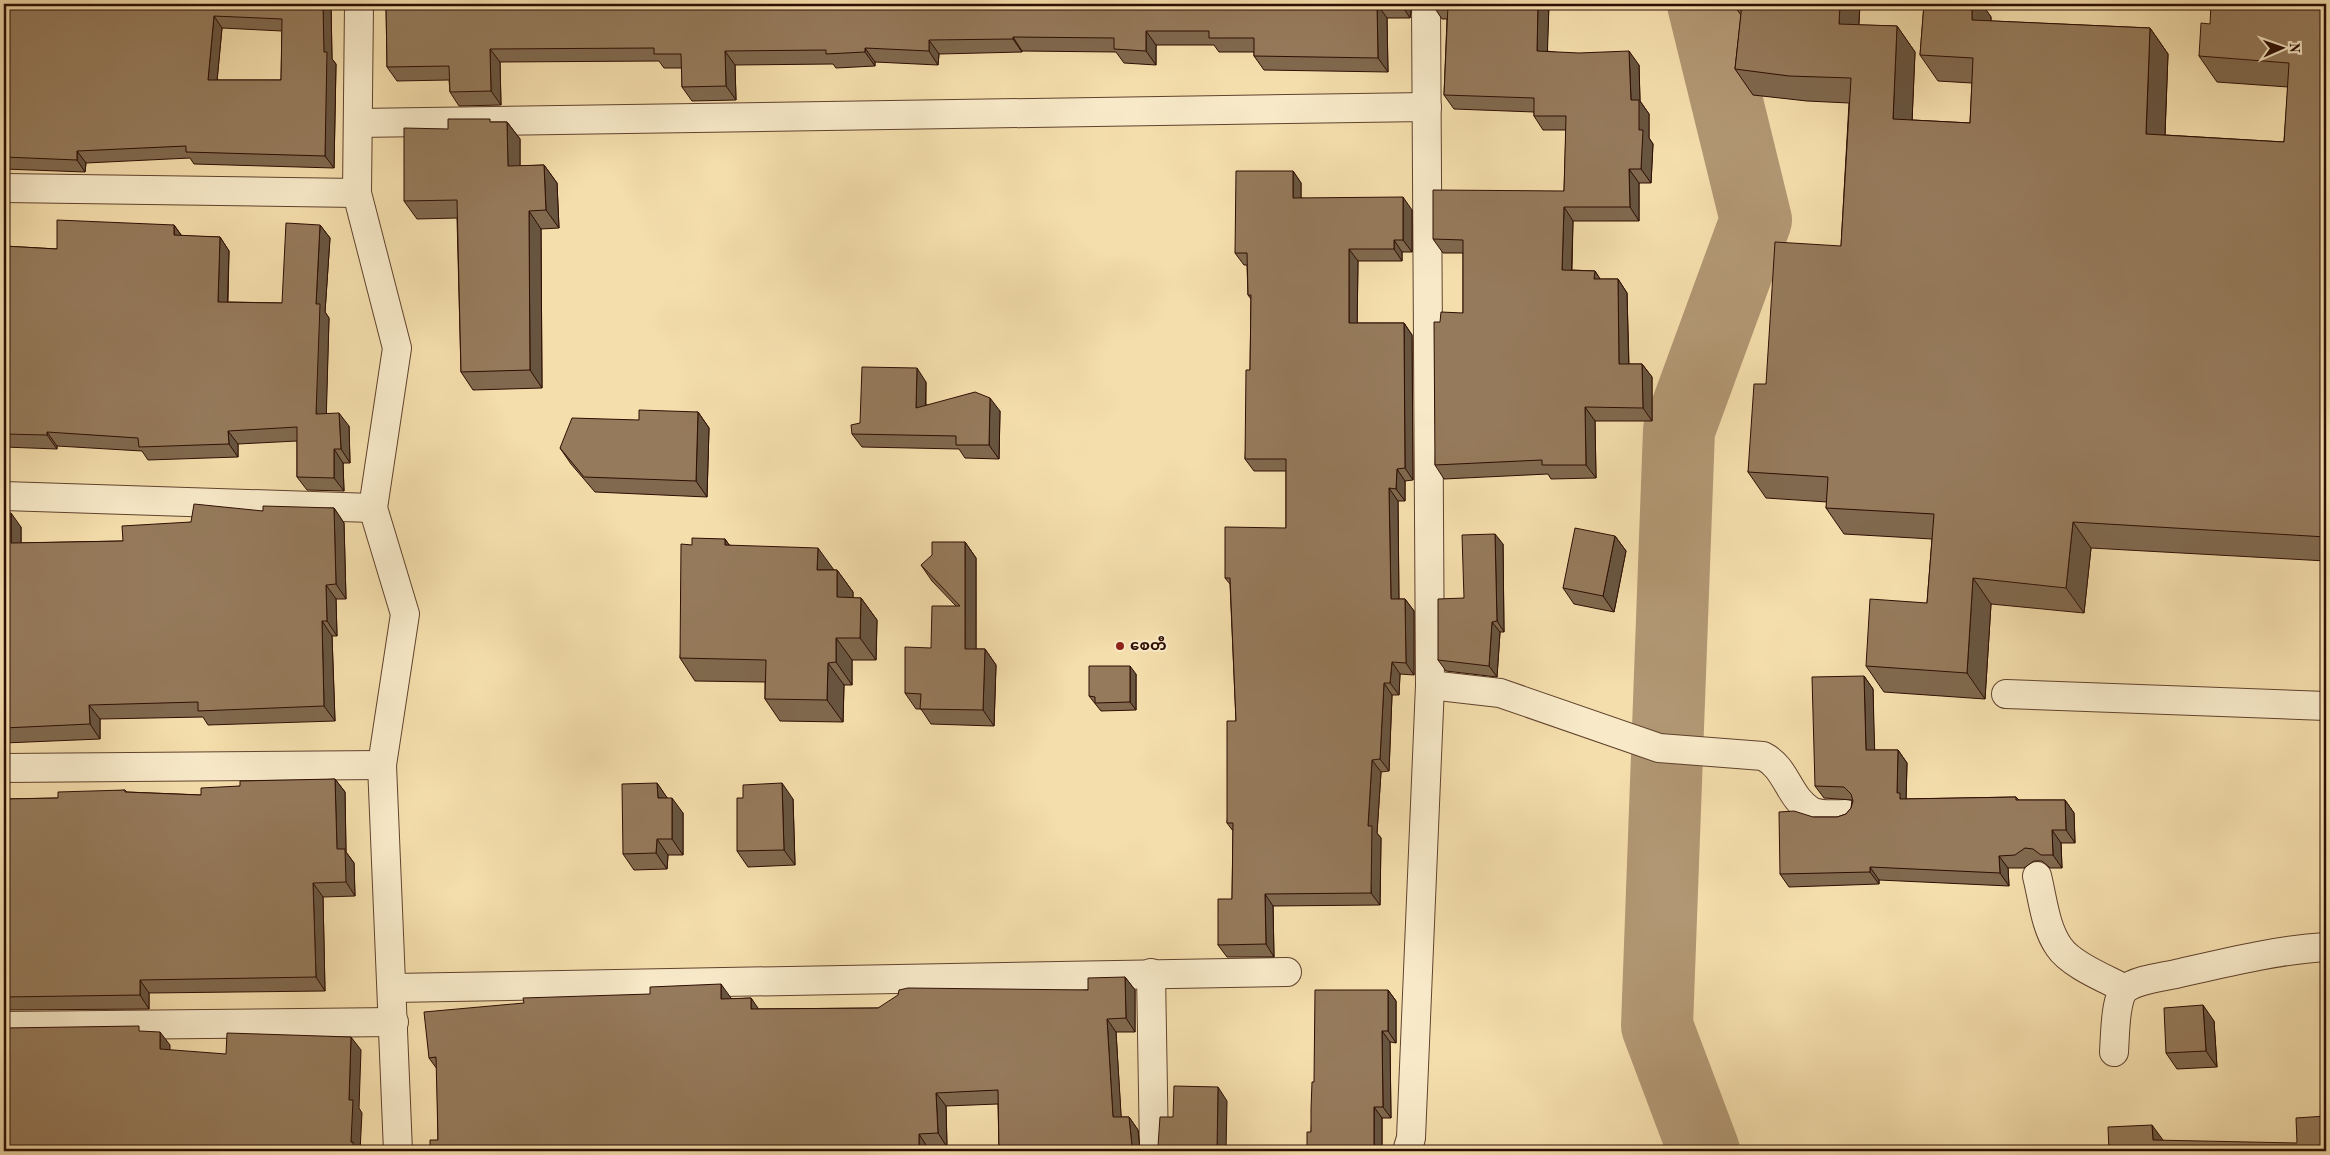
<svg xmlns="http://www.w3.org/2000/svg" width="2330" height="1155" viewBox="0 0 2330 1155" font-family="'Old Standard TT','Noto Sans Myanmar',serif">
  <style>
    .lines { fill: none; stroke-linecap: round; stroke-linejoin: round }
    .river { stroke: #b19773; stroke-width: 72 }
    .minor-casing { stroke: #60422d; stroke-width: 30 }
    .minor { stroke: #f8eac9; stroke-width: 28 }
    .wall { fill: #80694e; stroke: #2e0e03; fill-rule: evenodd }
    .shaded-wall { fill: #685540; stroke: #2e0e03 }
    .building { fill: #957a5b; stroke: #2e0e03; fill-rule: evenodd }
    .poi-dot { fill: #8f2418; stroke: #f8eac9; stroke-width: 2 }
    .labels { text-anchor: middle; dominant-baseline: central; stroke-width: 4; stroke-linejoin: round; paint-order: stroke }
    .poi-label { font-size: 15px; font-weight: bold; fill: #2e0e03; stroke: #f8eac9; text-anchor: start }
  </style>
  <rect width="100%" height="100%" fill="#f4deac"/>
  <filter id="stains"><feTurbulence type="fractalNoise" baseFrequency=".004" numOctaves="4"/><feColorMatrix values="0 0 0 0 .2 0 0 0 0 .09 0 0 0 0 .02 0 0 0 .5 -.17"/></filter>
  <radialGradient id="worn" r=".72"><stop offset=".6" stop-color="#630" stop-opacity="0"/><stop offset="1" stop-color="#630" stop-opacity=".3"/></radialGradient>
  <g class="lines">
    <!-- river -->
    <polyline class="river" points="1703,4 1756,220 1679,430 1657,1026 1704,1151"/>
    <!-- minor casing -->
    <g class="minor-casing">
      <g id="minor">
        <polyline points="359,4 357,193 397,348 373,508 405,614 382,765 398,1151"/>
        <polyline points="358,123 1427,107"/>
        <polyline points="4,188 357,193"/>
        <polyline points="4,496 373,508"/>
        <path d="M1430,685L1500,693L1659,748L1763,756C1787,768 1788,797 1811,811C1821,816 1836,814 1846,814"/>
        <polyline points="2006,694 2326,706"/>
        <polyline points="4,768 382,765"/>
        <path d="M2037,876C2043,900 2045,927 2059,947C2071,965 2107,979 2125,989"/>
        <polyline points="1151,973 1154,1151"/>
        <polyline points="392,988 1287,972"/>
        <polyline points="4,1026 394,1022"/>
        <path d="M2114,1052C2115,1039 2115,997 2125,989C2138,979 2164,977 2180,973C2228,962 2277,950 2326,947"/>
        <polyline points="1407,1151 1411,1138 1430,685 1426,4"/>
      </g>
    </g>
    <!-- minor -->
    <use href="#minor" class="minor"/>
  </g>
  <!-- wall -->
  <g class="wall">
    <path d="M4,4H331L332,59L336,64L334,168L194,164L190,158L86,163L85,172L4,169ZM222,28L282,31L281,80H217Z"/>
    <polygon points="386,4 1412,4 1410,18 1387,18 1388,72 1264,70 1254,56 1254,52 1219,52 1214,45 1156,45 1156,65 1124,63 1116,52 1022,51 1022,52 939,54 938,65 875,62 875,66 836,68 833,64 735,65 736,100 692,101 682,87 682,68 664,68 659,61 500,62 501,105 459,106 450,92 449,80 397,81 387,67"/>
    <polygon points="1432,4 1549,4 1547,51 1639,65 1640,101 1649,114 1649,138 1653,144 1651,183 1639,183 1639,221 1573,221 1572,270 1595,271 1600,279 1618,279 1627,293 1629,364 1642,364 1652,377 1652,421 1595,421 1596,478 1551,479 1548,474 1444,479 1435,465 1440,322 1463,313 1463,253 1443,253 1433,239 1564,191 1566,130 1543,130 1534,116 1534,112 1454,109 1444,95 1447,19 1442,19"/>
    <polygon points="1733,4 1860,4 1859,25 1897,26 1915,52 1912,120 1970,123 1972,83 1938,81 1920,55 1924,4 1982,4 1991,17 1991,21 2150,28 2168,54 2165,135 2284,142 2288,87 2217,82 2199,56 2210,24 2326,4 2326,561 2091,548 2084,613 1991,604 1985,699 1884,692 1866,666 1927,603 1932,539 1844,534 1826,508 1827,502 1766,498 1748,472 1766,384 1841,246 1849,103 1807,101 1753,95 1735,69 1741,15"/>
    <polygon points="492,122 507,122 520,139 520,166 544,165 557,183 559,228 541,229 542,388 473,390 461,372 457,218 417,219 404,201 448,129"/>
    <polygon points="1293,171 1301,183 1301,198 1412,210 1412,252 1402,252 1402,261 1358,261 1357,323 1404,323 1412,335 1413,480 1405,481 1405,501 1398,501 1399,599 1405,599 1414,611 1414,675 1400,674 1399,695 1392,695 1389,771 1381,772 1377,833 1381,838 1380,905 1273,906 1274,957 1227,957 1218,945 1232,899 1233,831 1227,823 1236,721 1230,584 1225,578 1286,528 1286,471 1254,471 1245,459 1250,370 1251,299 1248,295 1247,265 1244,265 1235,253"/>
    <polygon points="174,225 182,236 220,237 229,251 228,302 282,303 320,225 330,238 325,312 329,318 326,413 349,426 350,463 343,463 344,491 307,490 297,477 297,441 238,444 238,457 148,460 142,451 57,446 57,449 4,447 4,246 57,249"/>
    <polygon points="926,382 926,405 1000,411 999,459 965,458 959,449 862,447 852,434 860,423"/>
    <polygon points="698,412 709,428 707,497 595,492 571,464 560,448 639,420"/>
    <polygon points="334,508 344,523 346,599 336,599 337,636 332,636 335,721 208,725 203,717 100,719 100,739 4,743 4,513 21,527 21,543 123,541 191,522 263,511"/>
    <polygon points="1615,536 1626,551 1614,612 1574,604 1563,588"/>
    <polygon points="725,539 729,545 833,570 837,570 853,592 853,598 861,598 877,620 876,660 852,660 852,685 844,685 843,722 780,721 765,699 765,682 695,681 680,658 692,545"/>
    <polygon points="965,542 976,558 976,649 985,649 996,665 994,726 931,724 921,709 916,709 905,693 956,606 932,581 921,565"/>
    <polygon points="1503,544 1504,632 1500,632 1497,677 1446,671 1438,660 1464,598"/>
    <polygon points="1136,674 1136,710 1101,711 1089,696"/>
    <polygon points="1864,676 1873,689 1874,750 1898,750 1907,763 1906,799 2016,797 2019,800 2065,800 2074,813 2075,843 2061,843 2062,868 2050,868 2042,861 2034,861 2024,868 2008,868 2009,886 1879,880 1879,884 1789,887 1780,874 1813,817 1837,817 1846,814 1851,808 1852,800 1824,798 1815,786"/>
    <polygon points="335,779 345,792 346,852 354,863 355,896 323,897 325,991 149,993 149,1009 4,1010 4,799 58,798 125,790 127,792 201,795 240,786"/>
    <polygon points="657,783 667,798 683,813 683,855 668,855 667,869 634,870 623,854"/>
    <polygon points="793,799 795,865 748,867 737,851"/>
    <polygon points="1125,977 1135,990 1135,1032 1116,1032 1121,1117 1129,1117 1138,1130 1140,1151 999,1151 998,1104 946,1106 947,1147 928,1148 928,1151 430,1151 438,1140 437,1069 429,1058 731,998 731,999 751,998 758,1009 878,1008 1088,990"/>
    <polygon points="1388,990 1396,1001 1396,1043 1390,1042 1391,1118 1382,1118 1382,1151 1307,1151 1311,1132 1314,1082"/>
    <polygon points="2214,1021 2217,1067 2177,1069 2166,1053"/>
  </g>
  <!-- shaded-wall -->
  <g class="shaded-wall">
    <polygon points="323,4 331,4 332,59 336,64 334,168 325,156"/>
    <polygon points="1377,4 1387,18 1388,72 1378,58"/>
    <polygon points="1401,4 1412,4 1410,18"/>
    <polygon points="1538,4 1549,4 1547,65 1537,51"/>
    <polygon points="1840,4 1860,4 1857,50 1839,24"/>
    <polygon points="1972,4 1982,4 1991,17 1990,46 1972,20"/>
    <polygon points="214,16 222,28 216,92 208,80"/>
    <polygon points="1897,26 1915,52 1911,145 1893,119"/>
    <polygon points="2150,28 2168,54 2164,159 2146,134"/>
    <polygon points="1146,31 1156,45 1156,65 1146,51"/>
    <polygon points="1013,37 1022,51 1022,52 1013,39"/>
    <polygon points="929,40 939,54 938,65 929,51"/>
    <polygon points="865,48 875,62 875,66 865,52"/>
    <polygon points="490,49 500,62 501,105 491,91"/>
    <polygon points="725,51 735,65 736,100 726,86"/>
    <polygon points="1629,51 1639,65 1640,101 1649,114 1649,138 1653,144 1651,183 1641,169 1639,130 1631,100"/>
    <polygon points="507,122 520,139 520,184 508,166"/>
    <polygon points="77,151 86,163 85,172 77,160"/>
    <polygon points="544,165 557,183 559,228 546,210"/>
    <polygon points="1629,169 1639,183 1639,221 1630,207"/>
    <polygon points="1293,171 1301,183 1301,211 1293,198"/>
    <polygon points="1403,197 1412,210 1412,252 1403,240"/>
    <polygon points="1564,207 1573,221 1571,284 1562,270"/>
    <polygon points="529,211 541,229 542,388 530,370"/>
    <polygon points="174,225 183,238 174,235"/>
    <polygon points="320,225 330,238 325,312 329,318 326,427 316,414 316,304"/>
    <polygon points="220,237 229,251 227,315 218,302"/>
    <polygon points="1394,240 1402,252 1402,261 1394,249"/>
    <polygon points="1349,249 1358,261 1357,335 1349,323"/>
    <polygon points="1595,271 1604,285 1594,279"/>
    <polygon points="1618,279 1627,293 1629,378 1619,364"/>
    <polygon points="1404,323 1412,335 1413,480 1405,468"/>
    <polygon points="1642,364 1652,377 1652,421 1643,408"/>
    <polygon points="917,368 926,382 925,421 916,408"/>
    <polygon points="990,398 1000,411 999,459 989,445"/>
    <polygon points="1585,407 1595,421 1596,478 1586,465"/>
    <polygon points="698,412 709,428 707,497 696,481"/>
    <polygon points="339,413 349,426 350,463 341,449"/>
    <polygon points="228,431 238,444 238,457 229,444"/>
    <polygon points="47,432 57,446 57,449 47,435"/>
    <polygon points="334,449 343,463 344,491 334,478"/>
    <polygon points="1397,469 1405,481 1405,501 1396,489"/>
    <polygon points="1389,488 1398,501 1399,611 1391,599"/>
    <polygon points="334,508 344,523 346,599 336,584"/>
    <polygon points="11,513 21,527 21,558 11,543"/>
    <polygon points="2073,522 2091,548 2084,613 2066,588"/>
    <polygon points="1495,534 1503,544 1504,632 1497,621"/>
    <polygon points="1615,536 1626,551 1614,612 1603,596"/>
    <polygon points="725,539 741,562 725,545"/>
    <polygon points="965,542 976,558 976,664 965,649"/>
    <polygon points="818,548 834,570 817,570"/>
    <polygon points="837,570 853,592 853,620 837,597"/>
    <polygon points="1973,578 1991,604 1985,699 1967,673"/>
    <polygon points="326,585 336,599 337,636 327,621"/>
    <polygon points="861,598 877,620 876,660 860,638"/>
    <polygon points="1405,599 1414,611 1414,675 1406,663"/>
    <polygon points="322,621 332,636 335,721 324,706"/>
    <polygon points="1492,622 1500,632 1497,677 1489,666"/>
    <polygon points="836,638 852,660 852,685 836,662"/>
    <polygon points="985,649 996,665 994,726 983,710"/>
    <polygon points="1392,662 1400,674 1399,695 1390,683"/>
    <polygon points="828,663 844,685 843,722 827,700"/>
    <polygon points="1130,666 1136,674 1136,710 1130,702"/>
    <polygon points="1864,676 1873,689 1875,762 1866,750"/>
    <polygon points="1384,683 1392,695 1389,771 1380,759"/>
    <polygon points="89,705 100,719 100,739 90,724"/>
    <polygon points="1898,750 1907,763 1906,801 1900,799 1897,793"/>
    <polygon points="1372,760 1381,772 1377,833 1381,838 1380,905 1371,893 1368,826"/>
    <polygon points="335,779 345,792 346,852 354,863 355,896 346,882 337,849"/>
    <polygon points="657,783 668,799 658,798"/>
    <polygon points="782,783 793,799 795,865 784,850"/>
    <polygon points="672,798 683,813 683,855 672,839"/>
    <polygon points="2065,800 2074,813 2075,843 2066,830"/>
    <polygon points="2052,830 2061,843 2062,868 2053,855"/>
    <polygon points="657,839 668,855 667,869 656,853"/>
    <polygon points="1999,856 2008,868 2009,886 2000,873"/>
    <polygon points="1870,867 1879,880 1879,884 1870,872"/>
    <polygon points="313,883 323,897 325,991 316,977"/>
    <polygon points="1265,894 1273,906 1274,957 1266,944"/>
    <polygon points="1125,977 1135,990 1135,1032 1126,1018"/>
    <polygon points="140,980 149,993 149,1009 140,995"/>
    <polygon points="721,984 731,998 731,1013 721,999"/>
    <polygon points="1388,990 1396,1001 1396,1043 1388,1031"/>
    <polygon points="751,998 760,1011 751,1009"/>
    <polygon points="2203,1005 2214,1021 2217,1067 2206,1051"/>
    <polygon points="1107,1019 1116,1032 1122,1130 1113,1117"/>
    <polygon points="1382,1031 1390,1042 1391,1118 1383,1107"/>
    <polygon points="160,1032 170,1045 170,1063 160,1049"/>
    <polygon points="351,1037 361,1050 359,1108 362,1113 360,1151 354,1151 351,1142 349,1100"/>
    <polygon points="1218,1087 1227,1101 1226,1151 1217,1151"/>
    <polygon points="936,1093 946,1106 947,1147 938,1133"/>
    <polygon points="1374,1107 1382,1118 1382,1151 1374,1151"/>
    <polygon points="1129,1117 1138,1130 1140,1151 1135,1151 1132,1146"/>
    <polygon points="2152,1125 2163,1140 2163,1151 2153,1140"/>
    <polygon points="919,1134 928,1148 928,1151 919,1151"/>
  </g>
  <!-- building -->
  <g class="building">
    <path d="M4,4H323L324,52H327L325,156L186,152V146L77,151V160L4,157ZM214,16L282,19L281,80H208Z"/>
    <polygon points="386,4 1377,4 1378,58 1254,56 1254,38 1209,38 1209,31 1146,31 1146,51 1114,49 1114,38 1013,37 1013,39 929,40 929,51 865,48 865,52 826,54 826,50 725,51 726,86 682,87 681,54 654,54 654,48 490,49 491,91 450,92 449,66 387,67"/>
    <polygon points="1432,4 1538,4 1537,51 1579,53 1629,51 1631,100 1639,100 1639,130 1643,130 1641,169 1629,169 1630,207 1564,207 1562,270 1595,271 1594,279 1618,279 1619,364 1642,364 1643,408 1585,407 1586,465 1542,465 1542,460 1435,465 1434,322 1440,322 1441,312 1463,313 1463,240 1433,239 1433,190 1564,191 1566,116 1534,116 1534,98 1444,95 1448,5 1432,5"/>
    <polygon points="1742,4 1840,4 1839,24 1897,26 1893,119 1970,123 1973,58 1920,55 1924,4 1972,4 1972,20 2150,28 2146,134 2284,142 2289,63 2199,56 2201,23 2210,24 2211,4 2326,4 2326,537 2073,522 2066,588 1973,578 1967,673 1866,666 1870,599 1927,603 1934,514 1826,508 1828,477 1748,472 1754,384 1766,384 1775,242 1841,246 1851,78 1789,76 1735,69"/>
    <polygon points="448,119 490,119 490,122 507,122 508,166 544,165 546,210 529,211 530,370 461,372 457,200 404,201 404,128 448,129"/>
    <polygon points="1236,171 1293,171 1293,198 1403,197 1403,240 1394,240 1394,249 1349,249 1349,323 1404,323 1405,468 1397,469 1396,489 1389,488 1391,599 1405,599 1406,663 1392,662 1390,683 1384,683 1380,759 1372,760 1368,826 1372,826 1371,893 1265,894 1266,944 1218,945 1218,899 1232,899 1233,823 1227,823 1227,721 1236,721 1230,578 1225,578 1225,527 1286,528 1286,459 1245,459 1246,370 1250,370 1251,295 1248,295 1247,253 1235,253"/>
    <polygon points="57,220 174,225 174,235 220,237 218,302 282,303 286,223 320,225 316,304 320,304 316,414 339,413 341,449 334,449 334,478 297,477 297,427 228,431 229,444 139,447 138,438 47,432 47,435 4,434 4,246 57,249"/>
    <polygon points="862,367 917,368 916,408 975,392 990,398 989,445 956,445 956,436 852,434 851,425 860,423"/>
    <polygon points="639,410 698,412 696,481 584,477 560,448 572,418 639,420"/>
    <polygon points="194,504 263,511 263,506 334,508 336,584 326,585 327,621 322,621 324,706 198,711 198,702 89,705 90,724 4,728 4,513 11,513 11,543 123,541 122,526 191,522"/>
    <polygon points="1575,528 1615,536 1603,596 1563,588"/>
    <polygon points="1495,534 1497,621 1492,622 1489,666 1438,660 1438,599 1464,598 1462,535"/>
    <polygon points="692,538 725,539 725,545 818,548 817,570 837,570 837,597 861,598 860,638 836,638 836,662 828,663 827,700 765,699 766,660 680,658 681,544 692,545"/>
    <polygon points="932,542 965,542 965,649 985,649 983,710 920,709 921,694 905,693 905,647 931,648 932,606 960,606 921,565 932,555"/>
    <polygon points="1089,666 1130,666 1130,702 1095,703 1095,697 1089,696"/>
    <polygon points="1864,676 1866,750 1898,750 1897,793 1900,793 1900,799 2016,797 2016,800 2065,800 2066,830 2052,830 2053,855 2041,855 2033,849 2025,848 2015,855 1999,856 2000,873 1870,867 1870,872 1780,874 1779,812 1794,811 1813,817 1837,817 1846,814 1851,808 1853,801 1851,794 1844,787 1815,786 1812,677"/>
    <polygon points="335,779 337,849 345,849 346,882 313,883 316,977 140,980 140,995 4,997 4,799 58,798 58,792 125,790 125,792 201,795 201,788 240,786 240,781"/>
    <polygon points="657,783 658,798 672,798 672,839 657,839 656,853 623,854 622,784"/>
    <polygon points="782,783 784,850 737,851 737,798 743,798 743,785"/>
    <polygon points="1125,977 1126,1018 1107,1019 1113,1117 1129,1117 1132,1146 1137,1151 999,1151 998,1090 936,1093 938,1133 919,1134 919,1151 430,1151 430,1140 438,1140 436,1057 429,1058 424,1012 524,1003 523,998 650,994 650,987 721,984 721,999 751,998 751,1009 878,1008 898,995 899,990 908,988 1088,990 1088,978"/>
    <polygon points="1315,990 1388,990 1388,1031 1382,1031 1383,1107 1374,1107 1374,1151 1307,1151 1307,1132 1311,1132 1311,1109 1312,1082 1314,1082"/>
    <polygon points="2203,1005 2206,1051 2166,1053 2164,1008"/>
    <polygon points="139,1026 139,1031 160,1032 160,1049 226,1054 227,1033 351,1037 349,1100 353,1100 351,1142 353,1142 354,1151 4,1151 4,1028"/>
    <polygon points="1174,1086 1218,1087 1217,1151 1151,1151 1153,1151 1158,1146 1160,1117 1173,1117"/>
    <polygon points="2326,1116 2326,1151 2109,1151 2108,1127 2152,1125 2153,1140 2297,1143 2296,1118"/>
  </g>
  <!-- markers -->
  <circle class="poi-dot" cx="1120" cy="646" r="5"/>
  <g class="labels">
    <!-- poi labels -->
    <g class="poi-label">
      <text x="1130" y="646">စေတီ</text>
    </g>
  </g>
  <!-- margin -->
  <rect width="2330" height="1155" fill="none" stroke="#f4deac" stroke-width="20"/>
  <rect x="5" y="5" width="2320" height="1145" fill="none" stroke="#2e0e03" stroke-width="2.5"/>
  <rect x="10" y="10" width="2310" height="1135" fill="none" stroke="#2e0e03"/>
  <!-- north arrow -->
  <g transform="translate(2282 48) rotate(88)" stroke="#f8eac9" stroke-width="4" paint-order="stroke">
  <path d="M0-4L9 19L0 12L-9 19Z" fill="#2e0e03"/>
  <text y="-8" font-size="14" font-weight="bold" text-anchor="middle" fill="#2e0e03">N</text>
  </g>
  <rect width="100%" height="100%" filter="url(#stains)"/>
  <rect width="100%" height="100%" fill="url(#worn)"/>
</svg>
